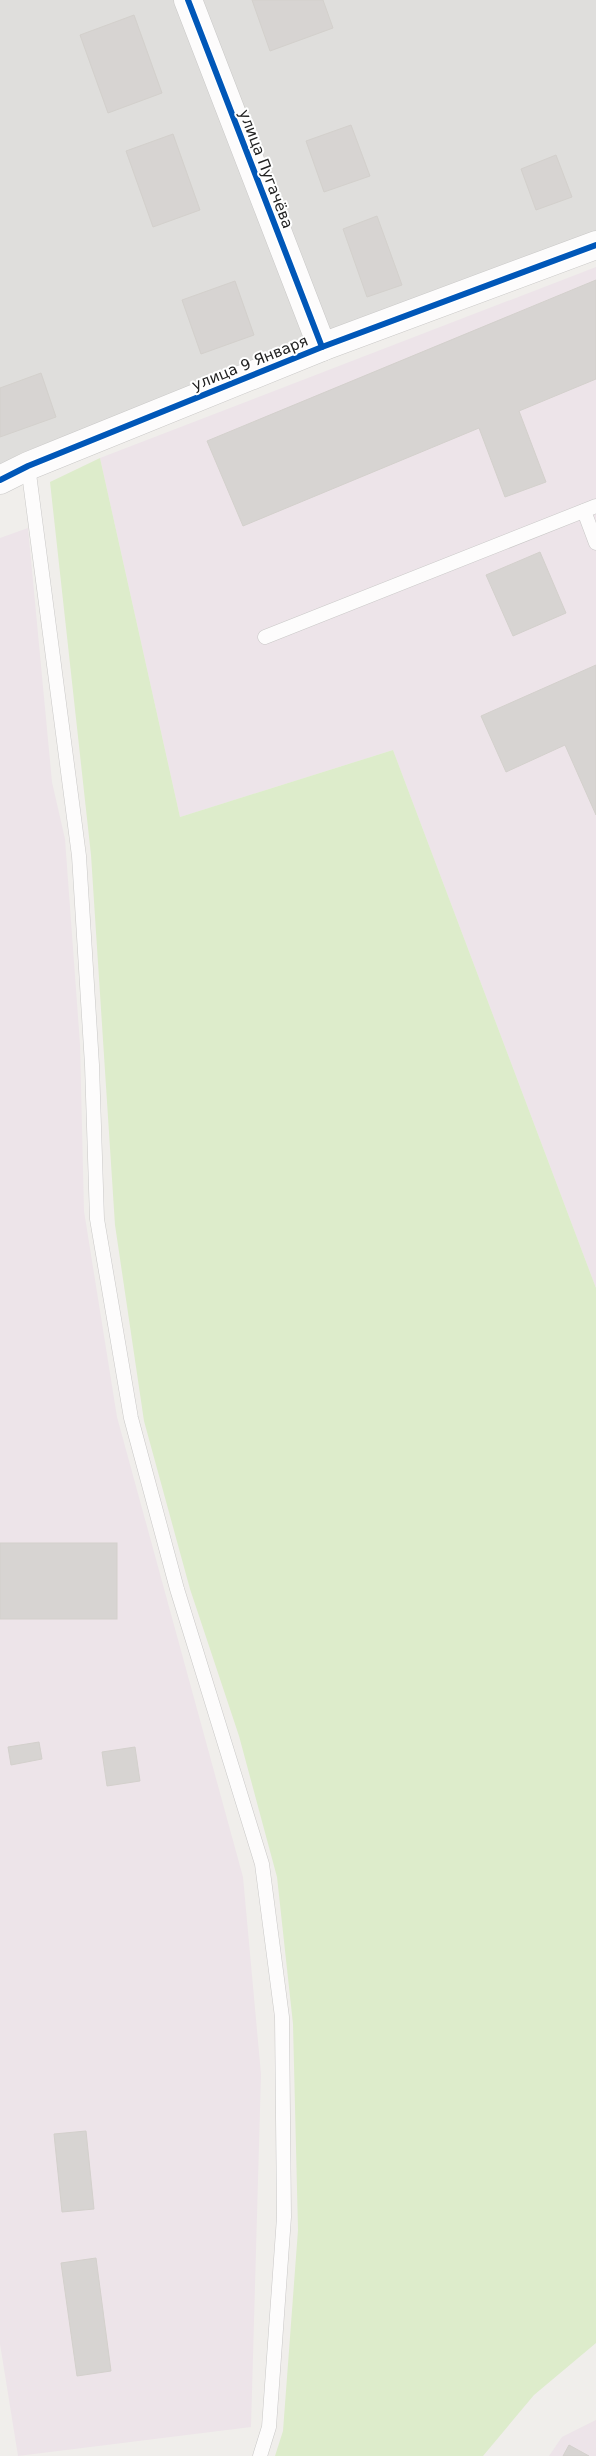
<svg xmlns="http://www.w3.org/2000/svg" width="596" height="2456" viewBox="0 0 596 2456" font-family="'DejaVu Sans',sans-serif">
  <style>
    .residential { fill: #dfdedc }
    .industrial { fill: #ede4e9 }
    .grass { fill: #ddeccb }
    .building { fill: #d7d4d2; stroke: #d3d0cc }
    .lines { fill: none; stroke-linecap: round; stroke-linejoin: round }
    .service-casing { stroke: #c9c8c7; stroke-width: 15 }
    .minor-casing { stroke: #c9c8c7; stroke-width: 29 }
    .service { stroke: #fdfcfc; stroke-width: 14 }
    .minor { stroke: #fdfcfc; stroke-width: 28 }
    .cycleway-casing { stroke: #fff; stroke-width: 9 }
    .cycleway { stroke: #0057b8; stroke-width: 6 }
    .labels { text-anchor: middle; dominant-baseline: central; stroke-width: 4; stroke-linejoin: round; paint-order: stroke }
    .street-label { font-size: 15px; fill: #222; stroke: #fff }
  </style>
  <rect width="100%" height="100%" fill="#f0eeeb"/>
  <!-- residential -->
  <g class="residential">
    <polygon points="0,0 177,0 311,342 21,453 0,465"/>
    <polygon points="194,0 596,0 596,238 324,339"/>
  </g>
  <!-- industrial -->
  <g class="industrial">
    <polygon points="596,267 596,1288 393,750 180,817 100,458"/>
    <polygon points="28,528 52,782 65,839 80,1044 84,1211 117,1417 243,1877 261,2074 251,2427 18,2456 0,2344 0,538"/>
    <polygon points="596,2420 596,2456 549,2456 562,2437"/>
  </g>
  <!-- grass -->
  <polygon class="grass" points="100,458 180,817 393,750 596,1288 596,2343 534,2395 483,2456 275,2456 283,2431 298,2230 293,2024 277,1877 239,1736 190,1589 144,1421 115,1225 91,855 50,482"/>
  <!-- building -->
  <g class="building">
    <polygon points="252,0 323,0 333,28 270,51"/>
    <polygon points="134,15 162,93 108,113 80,35"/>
    <polygon points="351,125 370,176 324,192 306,141"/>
    <polygon points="173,134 200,210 153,227 126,151"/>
    <polygon points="556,155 572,197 536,210 521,169"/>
    <polygon points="377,216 402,285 367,297 343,229"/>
    <polygon points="596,280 596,379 519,411 546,482 505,497 479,428 243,526 207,441"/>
    <polygon points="235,281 254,335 201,354 182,300"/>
    <polygon points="41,373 56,417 0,437 0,388"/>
    <polygon points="540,552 566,613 513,636 486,575"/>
    <polygon points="596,665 596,815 565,745 506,772 481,716"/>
    <rect x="0" y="1543" width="117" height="76"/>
    <polygon points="39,1742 42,1759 11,1765 8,1747"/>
    <polygon points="135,1747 140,1781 107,1786 102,1752"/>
    <polygon points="86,2131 94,2209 62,2212 54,2134"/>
    <polygon points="96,2258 111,2371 77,2376 61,2263"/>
    <polygon points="569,2445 589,2456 563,2456"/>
  </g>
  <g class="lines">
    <!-- service casing -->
    <g class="service-casing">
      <g id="service">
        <polyline points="28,466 79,856 92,1065 97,1219 131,1418 177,1589 262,1864 282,2017 284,2217 269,2427 260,2456"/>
        <polyline points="584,511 596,543"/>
        <polyline points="265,637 596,506"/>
      </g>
    </g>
    <!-- minor casing -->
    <g class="minor-casing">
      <g id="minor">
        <polyline points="188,0 322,347"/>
        <polyline points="0,480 28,466 322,347 596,245"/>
      </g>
    </g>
    <!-- service -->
    <use href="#service" class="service"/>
    <!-- minor -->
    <use href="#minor" class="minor"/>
    <!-- cycleway casing -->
    <g class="cycleway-casing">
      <g id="cycleway">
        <polyline points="188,0 322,347"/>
        <polyline points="0,480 28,466 322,347 596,245"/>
      </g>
    </g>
    <!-- cycleway -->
    <use href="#cycleway" class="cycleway"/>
  </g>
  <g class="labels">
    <!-- street labels -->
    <g class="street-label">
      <text transform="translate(266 169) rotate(69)">улица Пугачёва</text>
      <text transform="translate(250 363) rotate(-22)">улица 9 Января</text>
    </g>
  </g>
</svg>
